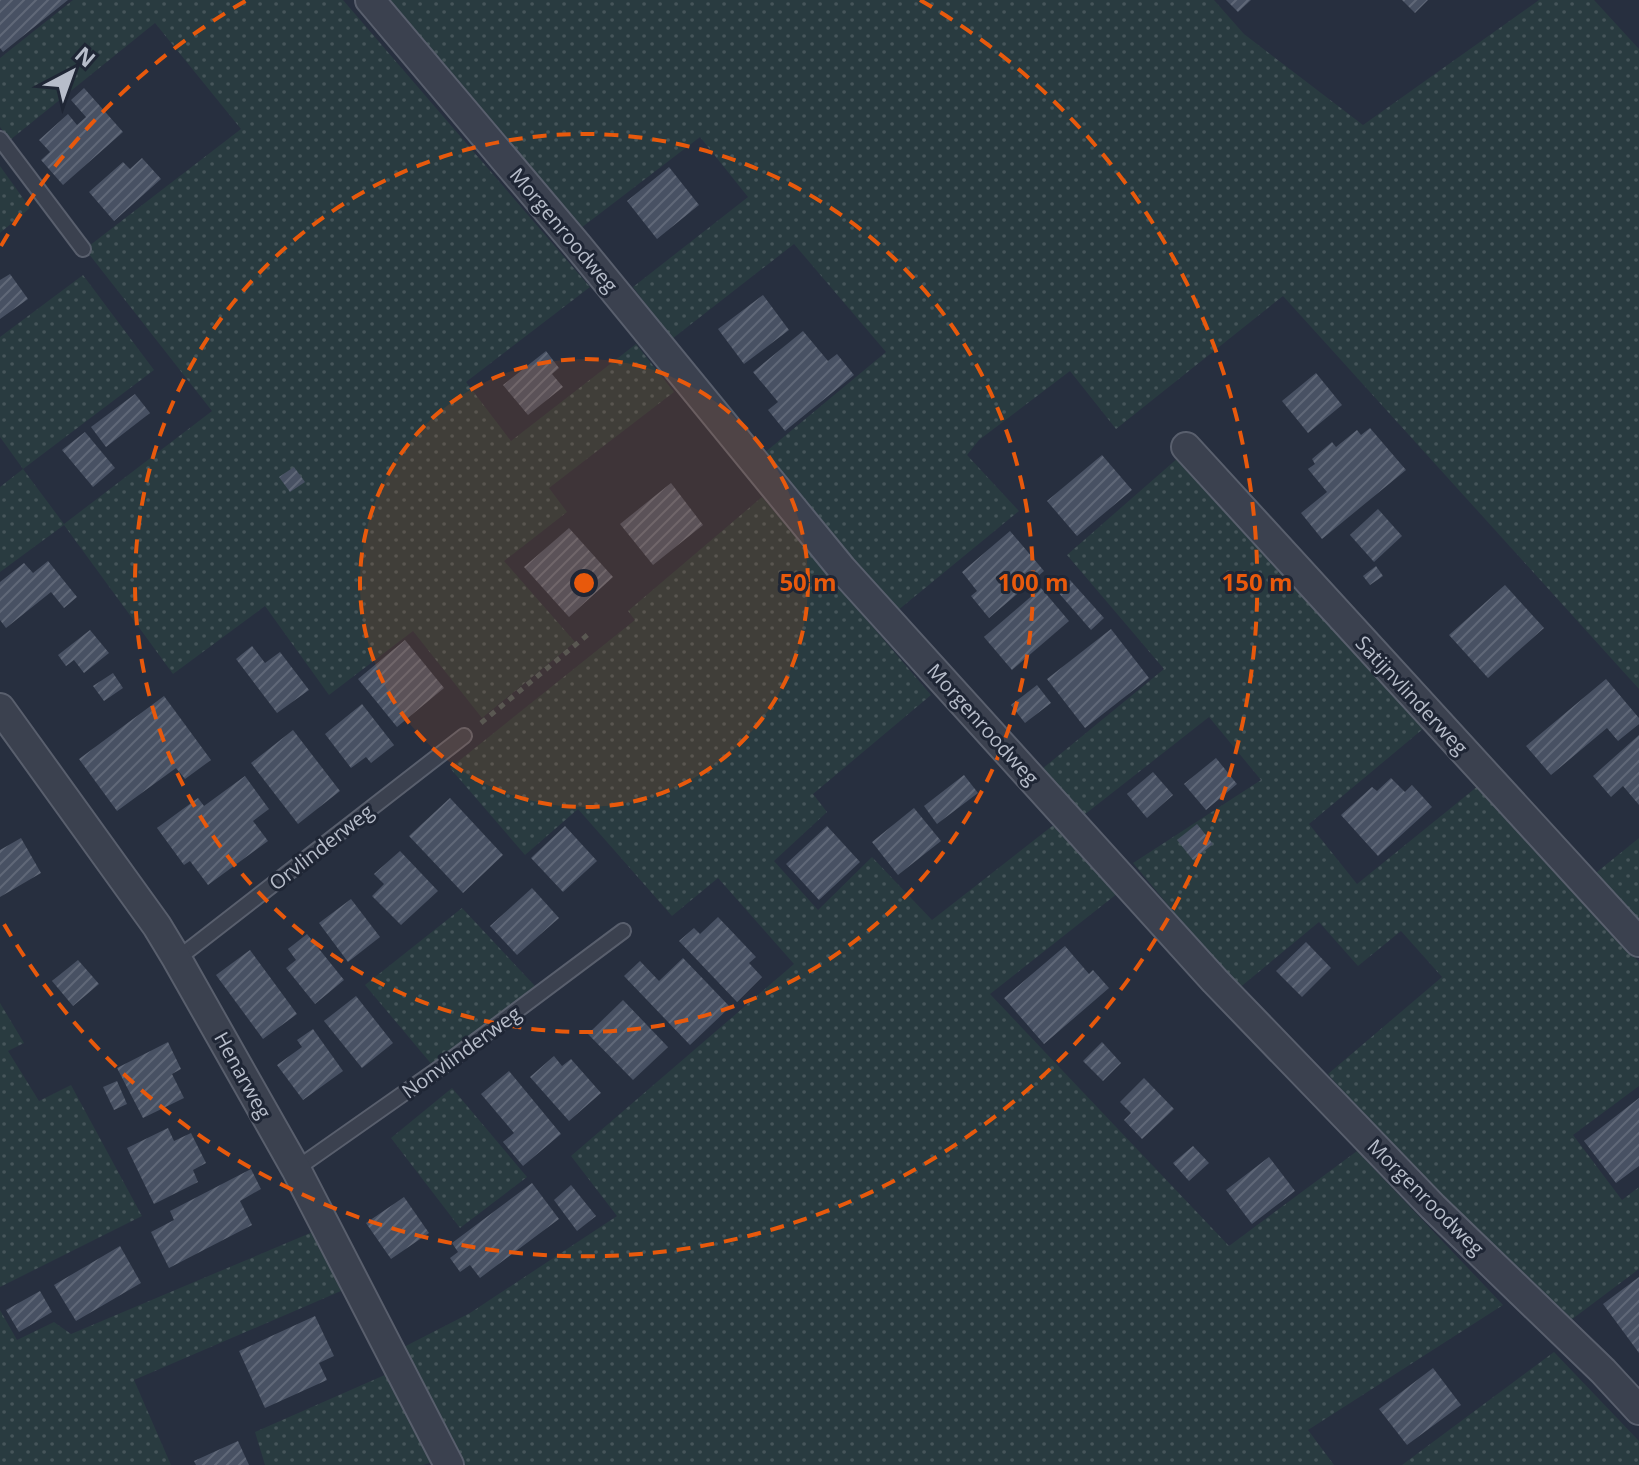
<svg xmlns="http://www.w3.org/2000/svg" width="1639" height="1465" viewBox="0 0 1639 1465" font-family="'Open Sans',sans-serif">
  <style>
    .grass { fill: url(#grass-dots) }
    .building { fill: url(#building-hatch) }
    .lines { fill: none; stroke-linecap: round; stroke-linejoin: round }
    .service-casing { stroke: #595f6d; stroke-width: 18 }
    .minor-casing { stroke: #595f6d; stroke-width: 32 }
    .path { stroke: #47585d; stroke-width: 5; stroke-dasharray: 6 6; stroke-linecap: butt }
    .service { stroke: #3b414f; stroke-width: 14 }
    .minor { stroke: #3b414f; stroke-width: 28 }
    .ring { fill: none; stroke: #e8590c; stroke-width: 4; stroke-dasharray: 14 10 }
    .labels { text-anchor: middle; dominant-baseline: central; stroke-width: 6; stroke-linejoin: round; paint-order: stroke }
    .street-label { font-size: 20px; fill: #b7bdca; stroke: #1f2635 }
    .centre { fill: #e8590c; stroke: #1f2635; stroke-width: 4 }
    .ring-label { font-size: 24px; text-anchor: middle; font-weight: bold; fill: #e8590c; stroke: #1f2635; stroke-width: 6; stroke-linejoin: round; paint-order: stroke }
  </style>
  <defs>
    <pattern id="grass-dots" width="8" height="8" patternUnits="userSpaceOnUse" patternTransform="scale(2)"><rect width="8" height="8" fill="#293b40"/><path d="M2 2h.1M6 6h.1" fill="none" stroke="#46555a" stroke-width="1.8" stroke-linecap="round"/></pattern>
    <pattern id="building-hatch" width="6" height="6" patternUnits="userSpaceOnUse" patternTransform="scale(2)"><rect width="6" height="6" fill="#485163"/><path d="M-1 1l2-2M0 6l6-6M5 7l2-2" fill="none" stroke="#606878"/></pattern>
  </defs>
  <rect width="100%" height="100%" fill="#272f3f"/>
  <!-- grass -->
  <g class="grass">
    <polygon points="73,0 343,0 590,287 466,382 511,441 636,344 674,392 549,488 567,512 504,561 575,642 482,718 413,631 329,695 265,606 173,674 64,525 0,572 0,487 23,469 0,437 0,337 83,275 154,370 23,469 64,524 212,411 85,249 241,129 155,23 10,140 0,127 0,58"/>
    <polygon points="388,0 1214,0 1244,34 1363,125 1539,0 1594,0 1639,49 1639,689 1283,296 1116,429 1070,371 979,440 967,455 1019,511 897,611 763,454 886,352 794,244 672,339 633,287 748,197 700,137 581,228"/>
    <polygon points="0,166 30,208 0,233"/>
    <polygon points="1179,457 1424,728 1309,824 1357,884 1478,786 1639,962 1639,1086 1573,1135 1622,1200 1639,1187 1639,1269 1563,1326 1435,1196 1328,1074 1442,977 1401,931 1358,966 1319,922 1238,989 1133,863 1261,780 1209,717 1084,815 1042,769 1164,669 1067,555"/>
    <polygon points="762,497 931,695 813,794 827,812 774,861 818,910 872,857 932,920 1056,823 1118,893 990,994 1229,1246 1357,1151 1503,1305 1308,1430 1334,1465 459,1465 400,1349 470,1313 617,1216 571,1156 794,964 718,878 672,916 578,809 525,855 450,768 635,620 628,611"/>
    <polygon points="1639,838 1639,928 1592,876"/>
    <polygon points="462,908 535,986 433,1066 365,985"/>
    <polygon points="0,1003 24,1043 8,1051 39,1101 71,1085 142,1216 0,1287"/>
    <polygon points="452,1088 527,1177 460,1228 391,1138"/>
    <polygon points="315,1231 341,1291 134,1380 171,1465 0,1465 0,1310 17,1340 54,1322 71,1334"/>
    <polygon points="1554,1352 1639,1441 1639,1465 1402,1465"/>
    <polygon points="387,1374 433,1462 423,1465 265,1465 255,1432"/>
  </g>
  <!-- building -->
  <g class="building">
    <polygon points="0,0 68,0 3,52 0,48"/>
    <polygon points="1226,0 1251,0 1238,12"/>
    <polygon points="1402,0 1428,0 1415,13"/>
    <polygon points="84,88 123,132 63,185 41,160 50,152 39,140 68,114 77,125 86,117 71,100"/>
    <polygon points="142,158 161,179 114,221 89,192 123,162 130,169"/>
    <polygon points="669,167 699,205 657,239 627,201"/>
    <polygon points="10,274 28,299 0,319 0,280"/>
    <polygon points="763,295 789,330 744,364 718,329"/>
    <polygon points="803,331 828,361 837,354 854,375 785,431 768,410 778,402 753,372"/>
    <polygon points="546,351 559,368 552,374 563,387 528,415 503,385"/>
    <polygon points="1316,373 1342,405 1308,433 1282,401"/>
    <polygon points="135,394 150,413 106,447 91,427"/>
    <polygon points="1370,428 1406,470 1322,539 1301,513 1327,492 1308,469 1315,464 1312,459 1332,442 1336,447 1357,430 1361,435"/>
    <polygon points="85,432 115,468 93,487 62,450"/>
    <polygon points="1102,455 1132,490 1077,536 1047,501"/>
    <polygon points="294,467 305,482 290,492 279,477"/>
    <polygon points="671,483 703,525 653,565 620,524"/>
    <polygon points="1378,509 1402,536 1374,562 1350,535"/>
    <polygon points="569,528 613,577 569,617 524,567"/>
    <polygon points="1010,531 1044,571 989,618 971,596 977,591 962,572"/>
    <polygon points="48,561 77,597 64,608 51,592 6,628 0,620 0,582 24,563 33,573"/>
    <polygon points="1376,566 1383,576 1370,585 1363,576"/>
    <polygon points="1070,580 1104,618 1091,630 1057,591"/>
    <polygon points="1505,585 1544,628 1488,678 1449,635"/>
    <polygon points="1041,588 1069,621 1012,670 984,637"/>
    <polygon points="1111,629 1149,678 1085,728 1047,679"/>
    <polygon points="90,630 109,653 84,673 74,660 66,666 58,655"/>
    <polygon points="405,640 444,688 397,727 358,679"/>
    <polygon points="252,646 265,663 280,652 309,690 277,713 236,659"/>
    <polygon points="113,673 123,688 104,701 93,686"/>
    <polygon points="1606,679 1639,718 1639,724 1618,741 1607,728 1551,775 1526,746"/>
    <polygon points="1037,685 1051,703 1025,723 1011,705"/>
    <polygon points="164,696 211,760 185,779 176,768 117,811 79,759"/>
    <polygon points="362,704 394,745 371,763 366,757 351,768 325,734"/>
    <polygon points="293,730 340,791 298,824 251,763"/>
    <polygon points="1639,735 1639,805 1623,786 1611,797 1593,776"/>
    <polygon points="1216,758 1237,784 1206,810 1184,784"/>
    <polygon points="1153,772 1173,795 1147,818 1127,794"/>
    <polygon points="964,775 978,793 937,824 924,806"/>
    <polygon points="245,776 269,809 253,821 268,841 208,885 190,861 184,865 157,828 198,798 204,806"/>
    <polygon points="1391,778 1405,792 1412,785 1432,807 1378,856 1341,815 1372,787 1377,791"/>
    <polygon points="450,798 503,855 463,893 409,836"/>
    <polygon points="914,808 941,841 898,875 872,842"/>
    <polygon points="1197,824 1213,844 1193,860 1177,840"/>
    <polygon points="565,826 597,861 563,892 531,858"/>
    <polygon points="827,826 860,862 819,900 786,864"/>
    <polygon points="21,838 41,873 0,897 0,850"/>
    <polygon points="400,851 438,891 401,925 372,896 384,884 374,874"/>
    <polygon points="532,888 559,918 517,955 490,926"/>
    <polygon points="351,899 380,937 348,962 319,923"/>
    <polygon points="718,917 756,957 749,963 762,977 737,1002 679,941 694,928 700,934"/>
    <polygon points="307,934 344,980 315,1004 286,968 296,960 288,949"/>
    <polygon points="1306,942 1331,968 1302,997 1276,971"/>
    <polygon points="1065,946 1089,974 1093,970 1109,988 1044,1044 1004,998"/>
    <polygon points="250,950 297,1014 263,1039 216,975"/>
    <polygon points="683,958 730,1007 690,1045 624,976 640,961 659,981"/>
    <polygon points="78,960 99,984 73,1006 52,981"/>
    <polygon points="356,996 393,1043 362,1068 324,1021"/>
    <polygon points="623,1000 668,1047 633,1080 588,1034"/>
    <polygon points="313,1029 343,1071 303,1100 277,1065 302,1047 297,1040"/>
    <polygon points="168,1042 181,1069 172,1074 184,1098 143,1118 117,1068"/>
    <polygon points="1102,1042 1121,1063 1103,1081 1083,1061"/>
    <polygon points="554,1056 562,1066 571,1059 601,1093 569,1121 530,1077"/>
    <polygon points="509,1071 561,1134 523,1166 503,1142 514,1133 481,1094"/>
    <polygon points="1144,1078 1174,1109 1142,1139 1124,1120 1131,1113 1120,1102"/>
    <polygon points="117,1081 127,1104 114,1110 103,1087"/>
    <polygon points="1639,1098 1639,1166 1616,1183 1584,1141"/>
    <polygon points="168,1128 174,1141 191,1133 206,1163 193,1170 198,1182 154,1204 127,1148"/>
    <polygon points="1193,1146 1209,1163 1189,1181 1173,1163"/>
    <polygon points="1269,1157 1295,1191 1252,1224 1226,1190"/>
    <polygon points="251,1169 261,1189 240,1201 252,1225 169,1268 151,1232 174,1220 170,1211"/>
    <polygon points="532,1183 559,1219 480,1278 470,1265 460,1272 450,1258 458,1252 452,1243"/>
    <polygon points="571,1185 596,1216 577,1231 554,1200"/>
    <polygon points="404,1197 429,1233 391,1259 366,1223"/>
    <polygon points="120,1246 141,1283 76,1321 54,1285"/>
    <polygon points="1639,1277 1639,1353 1603,1304"/>
    <polygon points="40,1291 52,1312 19,1332 6,1310"/>
    <polygon points="315,1316 334,1356 319,1363 327,1380 265,1408 239,1351"/>
    <polygon points="1433,1368 1461,1405 1407,1445 1379,1409"/>
    <polygon points="238,1441 249,1465 196,1465 194,1461"/>
  </g>
  <g class="lines">
    <!-- service casing -->
    <g class="service-casing">
      <g id="service">
        <polyline points="0,139 83,249"/>
        <polyline points="177,959 464,736"/>
        <polyline points="296,1169 444,1065 623,931"/>
      </g>
    </g>
    <!-- minor casing -->
    <g class="minor-casing">
      <g id="minor">
        <polyline points="370,0 577,245 842,569 1215,981 1433,1207 1603,1371 1639,1410"/>
        <polyline points="1186,447 1639,942"/>
        <polyline points="0,708 157,926 177,959 296,1169 449,1465"/>
      </g>
    </g>
    <!-- path -->
    <polyline class="path" points="481,723 591,632"/>
    <!-- service -->
    <use href="#service" class="service"/>
    <!-- minor -->
    <use href="#minor" class="minor"/>
  </g>
  <!-- distance rings -->
  <circle cx="584" cy="583" r="224" fill="#e8590c" fill-opacity=".12"/>
  <g class="ring">
    <circle cx="584" cy="583" r="224"/>
    <circle cx="584" cy="583" r="449"/>
    <path d="M1 246A673 673 0 0 1 247 0M920 0A673 673 0 1 1 1 919"/>
  </g>
  <g class="labels">
    <!-- street labels -->
    <g class="street-label">
      <text transform="translate(564 230) rotate(50)">Morgenroodweg</text>
      <text transform="translate(1412 695) rotate(47)">Satijnvlinderweg</text>
      <text transform="translate(983 724) rotate(48)">Morgenroodweg</text>
      <text transform="translate(321 847) rotate(-38)">Orvlinderweg</text>
      <text transform="translate(461 1052) rotate(-36)">Nonvlinderweg</text>
      <text transform="translate(243 1075) rotate(61)">Henarweg</text>
      <text transform="translate(1426 1197) rotate(45)">Morgenroodweg</text>
    </g>
  </g>
  <circle cx="584" cy="583" r="12" class="centre"/>
  <g class="ring-label">
    <text x="808" y="591">50 m</text>
    <text x="1033" y="591">100 m</text>
    <text x="1257" y="591">150 m</text>
  </g>
  <!-- north arrow -->
  <g transform="translate(72 72) rotate(41)" stroke="#1f2635" stroke-width="6" paint-order="stroke">
  <path d="M0-6L14 30L0 20L-14 30Z" fill="#b7bdca"/>
  <text y="-12" font-size="22" font-weight="bold" text-anchor="middle" fill="#b7bdca">N</text>
  </g>
</svg>
